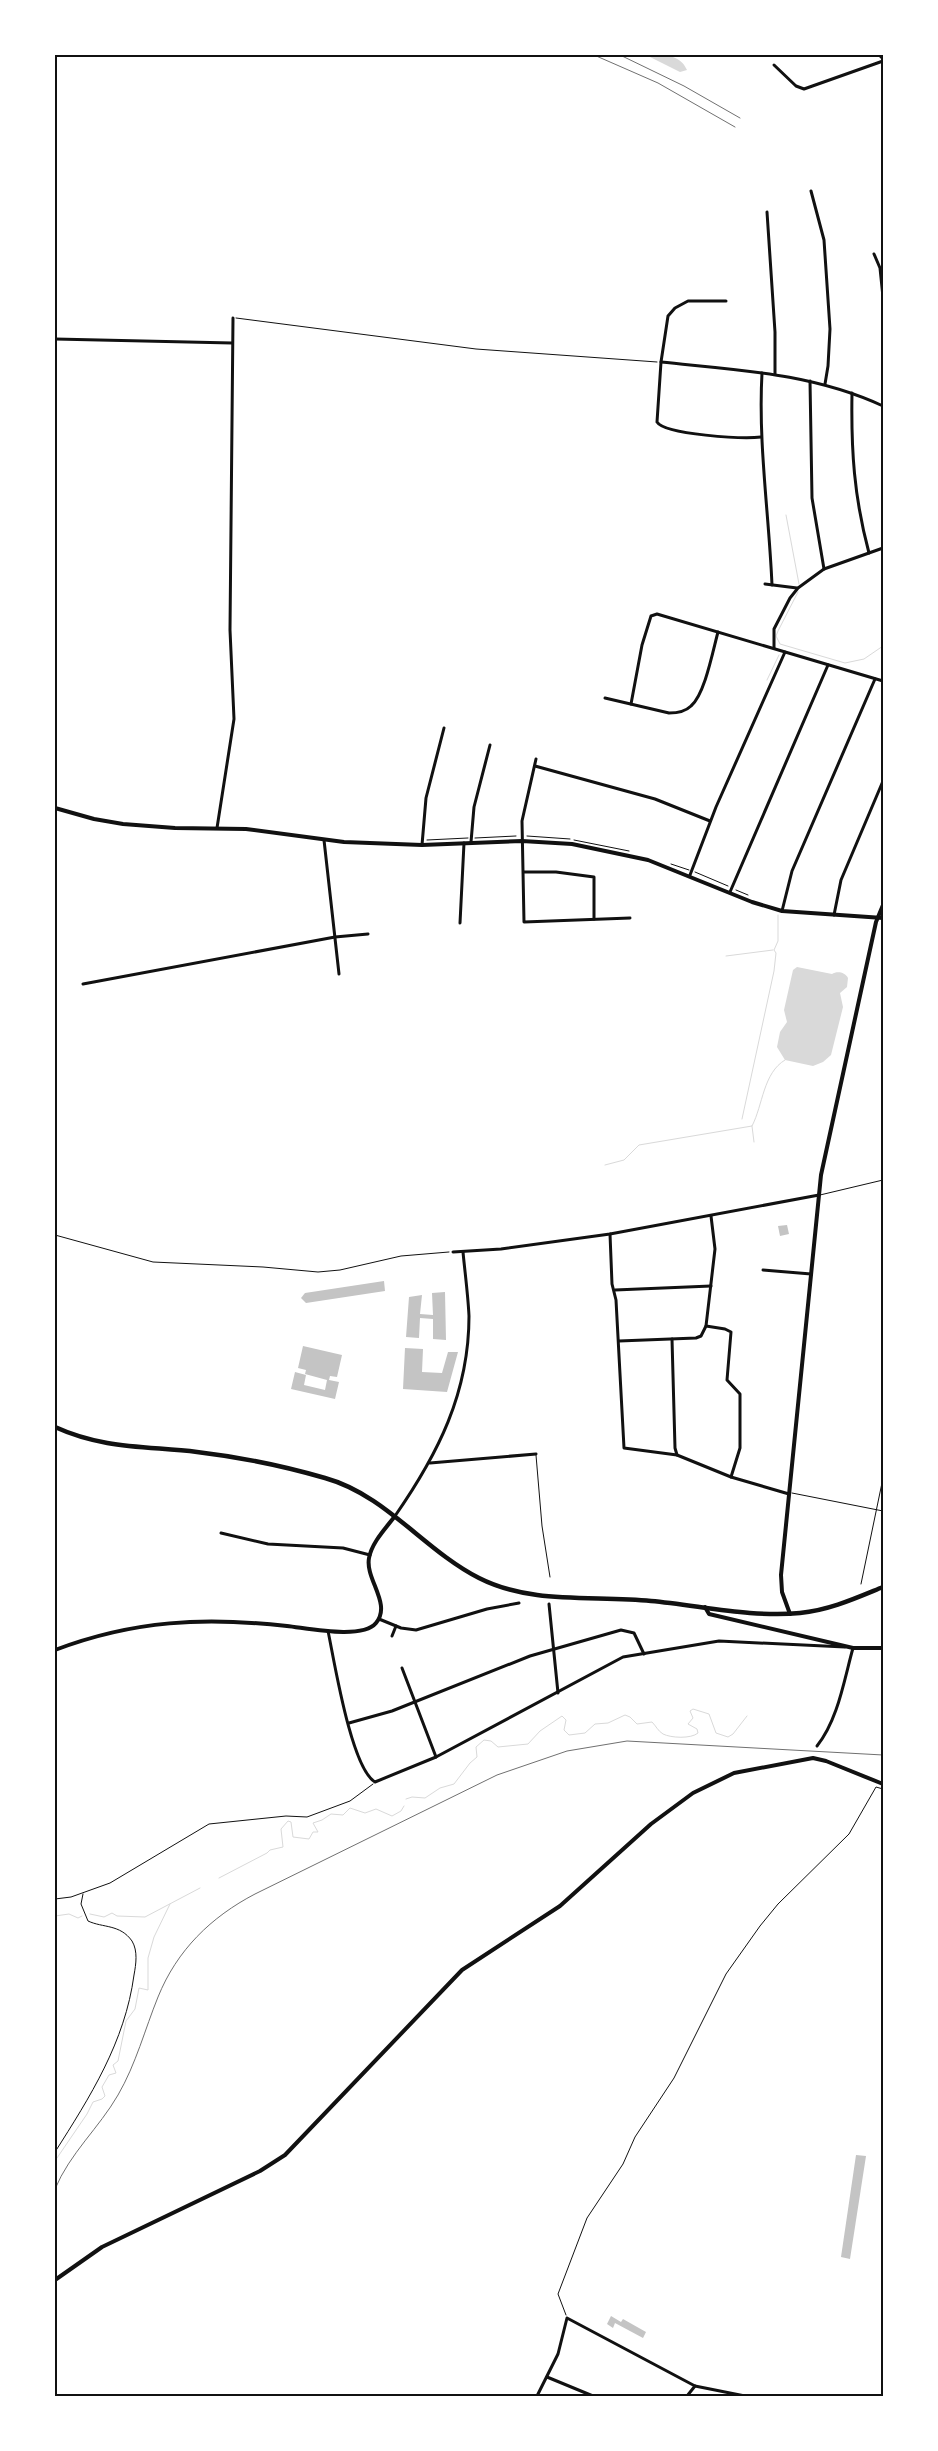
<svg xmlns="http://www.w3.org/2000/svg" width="938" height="2451" viewBox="0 0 938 2451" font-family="'Exo 2',sans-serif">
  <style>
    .water { fill: #d9d9d9 }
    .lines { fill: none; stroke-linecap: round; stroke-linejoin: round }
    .stream { stroke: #d9d9d9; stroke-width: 1 }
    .building { fill: #c4c4c4 }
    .path { stroke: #111; stroke-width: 1 }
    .service { stroke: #111; stroke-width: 1 }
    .minor { stroke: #111; stroke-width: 3 }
    .tertiary { stroke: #111; stroke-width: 4 }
    .primary { stroke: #111; stroke-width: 4.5 }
    .rail { stroke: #707070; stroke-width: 1 }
    .neatline { fill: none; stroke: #111; stroke-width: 2 }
  </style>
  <rect width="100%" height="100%" fill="#fff"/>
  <!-- water -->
  <g class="water">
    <path d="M646,55C661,55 680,53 687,70L680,72Z"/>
    <path d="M797,967L832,974C837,971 845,972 848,978L847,987L840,993L843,1007L831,1055L823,1062L813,1066L785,1060L777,1047L780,1032L787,1022L784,1010L793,970Z"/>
  </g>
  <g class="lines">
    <!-- stream -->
    <g class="stream">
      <polyline points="786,515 799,584"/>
      <polyline points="798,592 778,631 776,636 780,644 845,663 864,659 883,646"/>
      <polyline points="767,680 779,655"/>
      <polyline points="726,956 773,950"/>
      <polyline points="742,1119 774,971 776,953 774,950 778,941 778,915"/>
      <polyline points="752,1126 754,1142"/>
      <path d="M605,1165L624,1160L639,1145L752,1126C763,1105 763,1073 785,1060"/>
      <path d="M406,1799L412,1797L425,1798L440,1788L454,1784L470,1763L477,1757L476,1747L484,1740L491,1741L498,1747L528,1744L540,1731L562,1716L566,1720L564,1730L569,1735L585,1733L595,1724L608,1723L625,1715L630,1717L637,1724L652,1722C656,1726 658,1731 663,1734C671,1738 691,1739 698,1733L697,1729L688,1724L693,1718L690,1711L693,1709L709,1714L716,1733L728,1737L733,1734L747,1716"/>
      <polyline points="219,1878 267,1853 270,1850 283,1847 281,1829 288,1821 291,1822 293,1837 309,1839 313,1832 318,1832 313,1823 322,1820 331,1814 343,1815 350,1808 365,1813 376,1809 392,1816 401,1811 404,1806"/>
      <polyline points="90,1914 104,1917 112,1913 117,1916 145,1917 200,1888"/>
      <polyline points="55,1916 69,1914 78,1918 82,1916"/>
      <polyline points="57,2158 87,2114 93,2102 102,2099 105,2096 102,2087 109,2075 116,2073 113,2065 118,2061 126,2021 135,2009 139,1988 148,1990 148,1958 154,1937 170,1904"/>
    </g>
  </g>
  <!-- building -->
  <g class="building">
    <polygon points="787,1225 789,1234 780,1236 778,1226"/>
    <polygon points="384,1281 385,1291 306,1303 301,1298 305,1293"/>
    <polygon points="445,1292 446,1340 433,1339 433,1319 420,1318 419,1338 406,1337 409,1297 422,1295 420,1314 433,1315 432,1293"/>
    <polygon points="303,1346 342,1355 337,1377 330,1376 329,1380 339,1382 335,1399 291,1389 295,1372 306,1375 304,1385 325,1390 327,1380 305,1374 306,1370 298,1368"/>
    <polygon points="405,1348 423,1349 422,1372 442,1373 448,1352 458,1352 447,1392 403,1389"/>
    <polygon points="856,2155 866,2156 850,2259 841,2257"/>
    <polygon points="611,2316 621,2322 623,2319 646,2332 643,2338 615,2323 613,2328 607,2324"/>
  </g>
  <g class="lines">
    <!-- path -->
    <g class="path">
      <polyline points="236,318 476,349 657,362"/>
      <polyline points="527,836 570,839"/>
      <polyline points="475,838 516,836"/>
      <polyline points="427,840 468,838"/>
      <polyline points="574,840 629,851"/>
      <polyline points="671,864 689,870"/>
      <polyline points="695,872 728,886"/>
      <polyline points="736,890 748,895"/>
      <polyline points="55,1235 153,1262 263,1267 318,1272 340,1270 401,1256 449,1252"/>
      <polyline points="792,1493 883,1511"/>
      <polyline points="861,1584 883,1478"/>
      <polyline points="55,1899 71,1897 110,1883 209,1824 286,1816 307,1817 350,1801 373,1784"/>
      <path d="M55,2152C90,2097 125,2042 134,1975C136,1964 138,1951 132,1941C120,1924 103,1928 88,1921L81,1904L83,1894"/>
      <polyline points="566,2315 558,2294 587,2218 623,2164 635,2137 674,2078 726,1974 760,1926 778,1904 849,1834 876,1787 883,1789"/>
    </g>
    <!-- service -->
    <g class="service">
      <polyline points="820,1195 883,1180"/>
      <polyline points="536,1455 542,1526 550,1577"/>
    </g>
    <!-- minor -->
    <g class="minor">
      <polyline points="774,65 796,86 804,89 883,61"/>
      <polyline points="811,191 824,240 830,329 828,366 825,384"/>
      <polyline points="767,212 775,332 775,374"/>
      <polyline points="874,254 880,268 883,297"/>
      <path d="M726,301H688L675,308L668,316L661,362L657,422C665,435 744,439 761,437"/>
      <polyline points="55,339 232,343"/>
      <path d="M661,362C737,370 812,373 883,406"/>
      <path d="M762,373C758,443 769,514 772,585"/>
      <polyline points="810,381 812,498 824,569"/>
      <path d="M852,393C851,450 854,497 869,553"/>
      <polyline points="765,584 797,588"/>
      <polyline points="774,648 774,629 790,598 798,588 824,569 883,548"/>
      <path d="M605,698L669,713C677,713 685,712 691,706C705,694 713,650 718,632"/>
      <polyline points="631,704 642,645 651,616 657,614 883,681"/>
      <polyline points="536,759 522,821 524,922 630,918"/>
      <polyline points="535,766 655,799 710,821"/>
      <polyline points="217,828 234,719 230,630 233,318"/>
      <polyline points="324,840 339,974"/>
      <polyline points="471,842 474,807 490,745"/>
      <polyline points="422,845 426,798 444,728"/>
      <polyline points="524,872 556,872 594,877 594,919"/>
      <polyline points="690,875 716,807 785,652"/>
      <polyline points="730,892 828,665"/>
      <polyline points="782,911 792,871 875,679"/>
      <polyline points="834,915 841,880 883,781"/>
      <polyline points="460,923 464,843"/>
      <polyline points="83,984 335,937 368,934"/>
      <polyline points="610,1234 612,1284 616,1300 624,1448 677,1455 731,1477 789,1494"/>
      <polyline points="453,1252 501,1249 610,1234 819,1195"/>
      <polyline points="763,1270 811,1274"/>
      <polyline points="615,1290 711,1286"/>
      <polyline points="706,1326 725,1329 731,1332 727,1380 740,1394 740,1448 731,1477"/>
      <polyline points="672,1339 675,1448 677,1455"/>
      <polyline points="619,1341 696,1338 701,1336 706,1326 715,1249 711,1216"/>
      <polyline points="430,1463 536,1454"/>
      <path d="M395,1516C438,1454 469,1393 469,1316C468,1295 465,1273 463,1252"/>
      <polyline points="221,1533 268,1544 343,1548 370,1555"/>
      <polyline points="549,1604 558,1693"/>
      <polyline points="379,1619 401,1628 416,1630 487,1609 519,1603"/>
      <path d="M328,1631C334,1659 351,1768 375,1782L436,1757L623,1657L719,1641L845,1647"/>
      <polyline points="392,1636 396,1626"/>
      <polyline points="402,1668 436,1757"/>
      <polyline points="349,1723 392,1711 530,1656 621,1630 634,1633 644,1654"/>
      <path d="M817,1746C838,1720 844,1680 853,1648"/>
      <polyline points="547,2377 593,2396"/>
      <polyline points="537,2396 558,2354 567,2318 695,2386 745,2396"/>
      <polyline points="687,2396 695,2386"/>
    </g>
    <!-- tertiary -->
    <g class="tertiary">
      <polyline points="880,55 883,58"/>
      <polyline points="55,808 94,819 123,824 175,828 246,829 344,842 422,845 522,841 572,844 648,860 752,902 782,911 883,918"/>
      <polyline points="705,1607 709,1614 853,1648 883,1648"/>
      <polyline points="790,1614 782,1592 781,1575 821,1175 876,922 883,905"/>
      <path d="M55,1650C134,1620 204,1617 287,1626C307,1628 362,1640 376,1623C392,1604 365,1579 369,1558C372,1542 386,1528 395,1516"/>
      <polyline points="55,2280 102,2247 260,2171 285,2155 462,1970 560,1906 651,1824 693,1793 734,1773 813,1758 826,1761 883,1784"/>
    </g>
    <!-- primary -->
    <path class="primary" d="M55,1427C103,1449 146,1446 197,1452C239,1457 284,1466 325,1478C386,1495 424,1550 479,1578C532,1605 594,1595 651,1601C698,1605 753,1618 800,1613C830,1610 856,1598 883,1587"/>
    <!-- rail -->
    <g class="rail">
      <polyline points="594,55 658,83 735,127"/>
      <polyline points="620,55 684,86 740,118"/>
      <path d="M55,2189C70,2153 99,2128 118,2095C136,2064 145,2029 158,1997C177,1950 211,1917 255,1894L497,1775L567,1751L627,1741L883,1755"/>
    </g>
  </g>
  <!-- border -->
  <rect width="938" height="2451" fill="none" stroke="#ffffff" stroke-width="112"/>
  <rect x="56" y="56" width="826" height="2339" class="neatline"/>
</svg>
